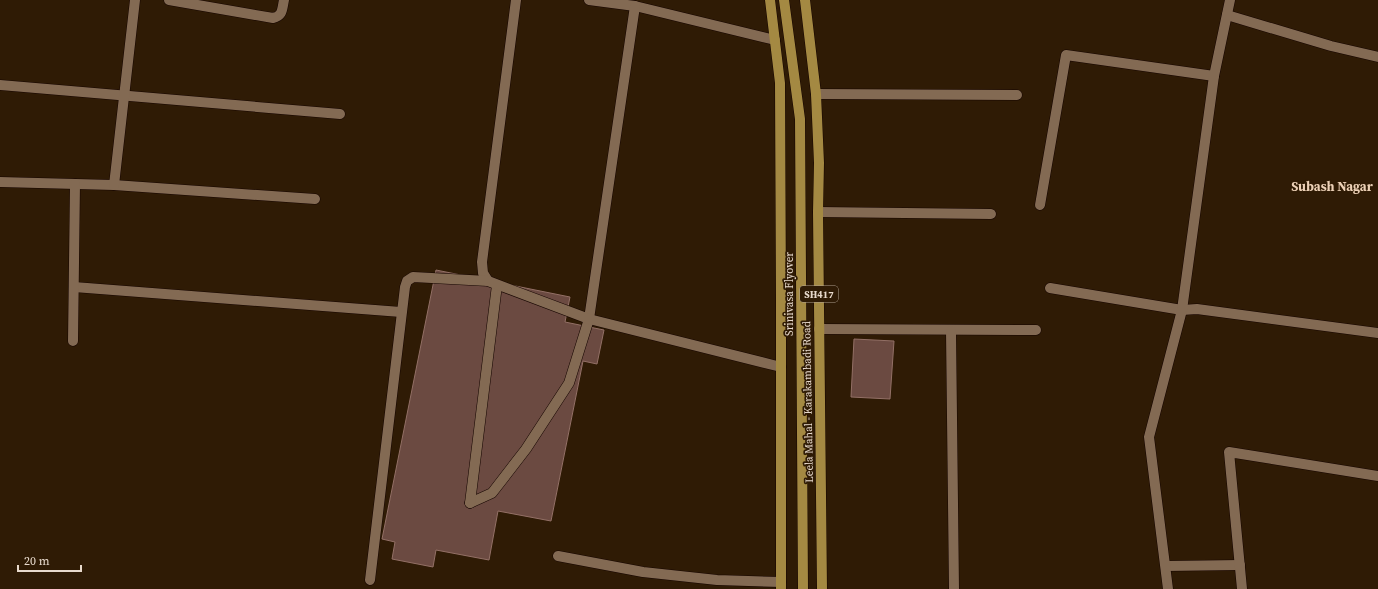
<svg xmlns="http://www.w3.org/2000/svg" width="1378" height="589" viewBox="0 0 1378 589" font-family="'Source Serif 4',serif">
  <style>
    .building { fill: #6b4a41; stroke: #937066 }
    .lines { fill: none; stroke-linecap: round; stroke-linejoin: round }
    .minor-casing { stroke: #160500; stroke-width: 11 }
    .major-casing { stroke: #160500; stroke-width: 11 }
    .minor { stroke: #836a53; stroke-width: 10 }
    .major { stroke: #a48942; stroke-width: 10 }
    .labels { text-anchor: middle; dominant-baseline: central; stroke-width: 3.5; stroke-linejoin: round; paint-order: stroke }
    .shield { fill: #2f1b05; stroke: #b0a191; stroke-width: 1 }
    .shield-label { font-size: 10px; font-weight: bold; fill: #e8dacd }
    .street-label { font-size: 11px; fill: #e8dacd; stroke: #2f1b05 }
    .quarter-label { font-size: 13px; font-weight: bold; fill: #edd1b7; stroke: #2f1b05 }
  </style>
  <rect width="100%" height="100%" fill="#2f1b05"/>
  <!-- building -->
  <g class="building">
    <polygon points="436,270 570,297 565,322 604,330 597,364 583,361 551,521 498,511 489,560 436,550 433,567 392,559 395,542 382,539"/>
    <polygon points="854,339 894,341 890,399 851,397"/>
  </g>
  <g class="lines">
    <!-- minor casing -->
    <g class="minor-casing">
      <g id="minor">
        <path d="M169,0L273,18C283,16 282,9 284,0"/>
        <polyline points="589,0 635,6 775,40"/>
        <polyline points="1227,15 1331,46 1378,57"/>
        <polyline points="0,85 340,114"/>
        <polyline points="816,94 1017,95"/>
        <polyline points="0,182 114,185 315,199"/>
        <polyline points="114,185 135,0"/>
        <polyline points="1040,205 1066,55 1214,76"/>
        <polyline points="818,212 991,214"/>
        <polyline points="488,281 483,273 482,262 516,0"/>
        <polyline points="74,287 401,312"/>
        <polyline points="1050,288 1182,310 1197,309 1378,333"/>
        <polyline points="819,329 1036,330"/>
        <polyline points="951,331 954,589"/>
        <polyline points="73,341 75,184"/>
        <polyline points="470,503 492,493 526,449 569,383 589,319 635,6"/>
        <polyline points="470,503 497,285"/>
        <polyline points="558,556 643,572 717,580 781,582"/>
        <polyline points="1166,566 1240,565"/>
        <polyline points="370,580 405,287 407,281 413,277 488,281 589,319 781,367"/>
        <polyline points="1168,589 1149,437 1182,310 1214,76 1230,0"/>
        <polyline points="1242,589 1229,452 1378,476"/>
      </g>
    </g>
    <!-- major casing -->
    <g class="major-casing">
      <g id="major">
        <polyline points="770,0 780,83 781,302 781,589"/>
        <polyline points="784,0 800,119 803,589"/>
        <polyline points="805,0 816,94 819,163 818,212 822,589"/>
      </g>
    </g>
    <!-- minor -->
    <use href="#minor" class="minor"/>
    <!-- major -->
    <use href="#major" class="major"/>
  </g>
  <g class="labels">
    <!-- shield labels -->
    <rect class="shield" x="800" y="286" width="38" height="16" rx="3"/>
    <g class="shield-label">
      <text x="819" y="294">SH417</text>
    </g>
    <!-- street labels -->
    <g class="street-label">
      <text transform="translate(789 294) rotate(-90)">Srinivasa Flyover</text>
      <text transform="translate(808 402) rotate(-91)">Leela Mahal - Karakambadi Road</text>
    </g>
    <!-- quarter labels -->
    <g class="quarter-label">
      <text x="1332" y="186">Subash Nagar</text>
    </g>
  </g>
  <!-- scale -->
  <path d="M18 565v6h63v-6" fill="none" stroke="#e8dacd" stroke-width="2"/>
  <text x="24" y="565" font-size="12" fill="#e8dacd" stroke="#2f1b05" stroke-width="3" paint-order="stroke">20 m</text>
</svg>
